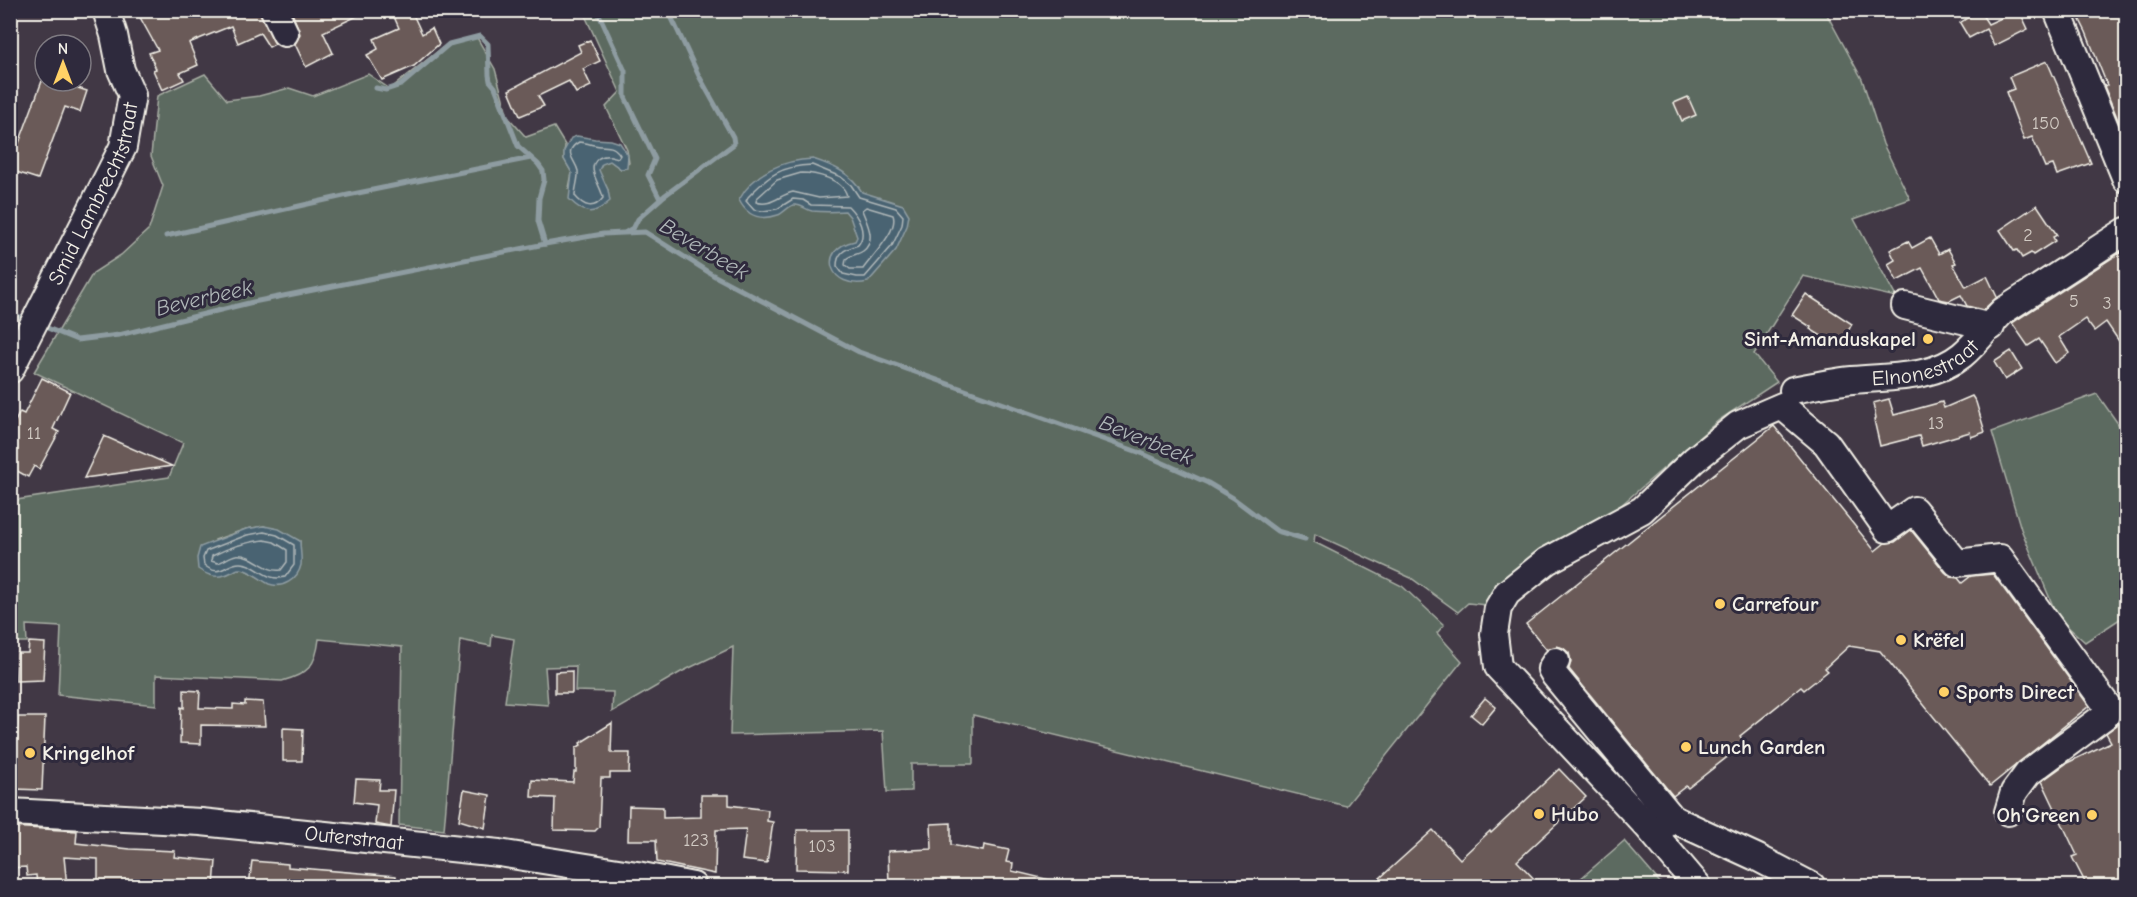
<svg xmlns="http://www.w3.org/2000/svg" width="2137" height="897" viewBox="0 0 2137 897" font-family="'Comic Neue',sans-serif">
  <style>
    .green { fill: #5c6a61; stroke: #a8aea4; stroke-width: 1.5; fill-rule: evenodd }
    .water { fill: #4a6372; stroke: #8e9ca1; stroke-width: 1.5 }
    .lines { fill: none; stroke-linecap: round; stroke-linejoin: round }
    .shore { stroke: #b0b8b9; stroke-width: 1.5 }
    .stream { stroke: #8e9ca1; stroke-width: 5 }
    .building { fill: #6a5a58; stroke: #f4f1e8; stroke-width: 1.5 }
    .minor-casing { stroke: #f4f1e8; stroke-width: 30 }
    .minor { stroke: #2f2a3d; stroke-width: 26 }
    .poi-dot { fill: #ffd166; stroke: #2f2a3d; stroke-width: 2 }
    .labels { text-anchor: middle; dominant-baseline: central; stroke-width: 6; stroke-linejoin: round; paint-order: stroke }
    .number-label { font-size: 18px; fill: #d2cbc4 }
    .street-label { font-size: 21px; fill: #f4f1e8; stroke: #2f2a3d }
    .poi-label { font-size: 21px; font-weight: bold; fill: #f4f1e8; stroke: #2f2a3d; text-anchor: start }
    .water-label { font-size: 22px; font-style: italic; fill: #b0b8b9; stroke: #2f2a3d }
  </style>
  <rect width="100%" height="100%" fill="#413845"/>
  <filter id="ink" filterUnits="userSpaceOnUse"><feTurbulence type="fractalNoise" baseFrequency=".0167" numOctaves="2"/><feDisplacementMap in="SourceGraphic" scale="12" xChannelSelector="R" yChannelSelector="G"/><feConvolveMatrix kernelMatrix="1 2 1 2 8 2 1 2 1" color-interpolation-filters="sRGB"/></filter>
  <g filter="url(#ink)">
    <!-- green -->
    <g class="green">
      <path d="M583,11H1825L1862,79L1883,144L1910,199L1854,219L1896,297L1803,276L1754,354L1777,382L1719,420L1504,607L1468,603L1458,612L1411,578L1315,534L1314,542L1402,586L1444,625L1437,633L1462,661L1346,806L973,715V764H911V791L887,792L883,731L730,735L733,647L681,672L612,712L613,692L575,691L576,666L545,667L548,705L505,702L514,639L492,635L491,646L460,640L444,830L399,825L402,647L319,639C316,666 308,674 282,681L156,675V705L58,695L61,627L26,625L27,642H11L10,501L169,477L183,443L34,372L93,273L121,255L149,229L163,186L151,156L157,96L205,74L227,100L259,96L289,88L313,96L368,74L390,89L442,48L476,36L495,69L508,117L526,137L554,127L565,145L564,159L572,173L569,188L608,190L598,170L602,163L610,161L621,169L629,163L627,150L606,107L620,92ZM264,526L300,541V549L270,584L244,569H237L233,572L215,540L246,529Z"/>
      <polygon points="2097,394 2126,435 2126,615 2085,642 2058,618 2021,529 1992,432"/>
      <polygon points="1624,841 1663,886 1572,886"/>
    </g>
    <!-- water -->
    <g class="water">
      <path d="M577,136L595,139L611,140L620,143L628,155L627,168L621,169L610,161L602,164L599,170L608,190L610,201C593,216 585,215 569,199L572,173L564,159V151L571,138Z"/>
      <path d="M813,159C834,166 851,173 862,192L903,205L909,215L907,226L896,250L868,282C830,291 815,249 855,241L857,237L850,217L845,211C834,212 823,212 812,211C806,210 801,204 794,205C788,206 784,213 778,215C760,221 747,216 739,200C754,172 783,160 813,159Z"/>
      <path d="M264,526L279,529L300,541C300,549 302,557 301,565C298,579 283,589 269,584C260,580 250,569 240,569C235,569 237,570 232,572C219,579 210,577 198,569L197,558L200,547L246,529Z"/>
    </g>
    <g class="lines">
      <!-- shore -->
      <g class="shore">
        <path d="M579,142C585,142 588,144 594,145C605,148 613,143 620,155L618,158C612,156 606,154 599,158C584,168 602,186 603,198C594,210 584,207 575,196C575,188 579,178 578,171C575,159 562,152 579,142Z"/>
        <path d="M812,165L841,177L851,185L859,197L896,208L903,216L902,225L892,246L865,277H857L843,274L837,266C837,251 847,249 858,245C868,233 858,216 848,206L811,205L803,200L793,199L777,209L763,211L754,210L746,201L748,197C769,175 781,166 812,165Z"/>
        <path d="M801,173C815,173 843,179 847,196L819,198L793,192C779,195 771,207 756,202L757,198L777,180Z"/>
        <path d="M866,207L893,215C899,230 872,256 863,269H850L845,265L846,259C851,254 858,255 863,251C877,240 867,223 862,210Z"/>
        <path d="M264,532L277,535L294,545V565L285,577C266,583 257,563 240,563C225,563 221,579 204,565L203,558L206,551L247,535Z"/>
        <path d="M264,540L274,542L287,550V562L281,570C265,573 254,553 236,555C230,556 224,561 218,563L211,561L212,556C228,548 246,542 264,540Z"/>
      </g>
      <!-- stream -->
      <g class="stream">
        <polyline points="597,10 625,71 625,97 655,159 648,175 660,199"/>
        <polyline points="376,88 386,90 401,85 449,44 480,36 488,44 489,75 490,81 495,87 518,146 538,164 543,171 544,180 539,198 538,221 545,244"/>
        <polyline points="626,232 634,227 638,219 664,196 734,144 733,137 699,76 668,10"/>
        <polyline points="166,236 348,195 531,158"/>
        <polyline points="10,314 29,320"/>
        <polyline points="40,325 77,340 119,335 253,302 545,244 603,234 645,232 713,275 859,352 1141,453 1208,483 1233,498 1277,531 1305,539"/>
      </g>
    </g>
    <!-- building -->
    <g class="building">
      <polygon points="136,10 259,10 275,44 269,47 260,33 238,43 231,26 189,43 198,65 180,73 184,80 162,90 153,70 156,69 149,53 158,50"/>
      <polygon points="291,10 370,10 323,32 333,53 306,67 295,44 300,34"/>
      <polygon points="391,10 411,10 422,34 432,28 439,44 414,66 382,80 367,55 378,49 374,39 399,28"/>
      <polygon points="1979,10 1988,24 2019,10 2028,29 1994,46 1986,29 1969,38 1960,23"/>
      <polygon points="2075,10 2119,10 2127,28 2127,141 2104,86 2107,85 2086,32"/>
      <polygon points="590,40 600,61 583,69 591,86 576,93 569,81 538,96 544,106 520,116 509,90 581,52 578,45"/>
      <polygon points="2047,61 2091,163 2057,175 2053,165 2045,167 2032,137 2024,140 2006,92 2014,89 2009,77"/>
      <polygon points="42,81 57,81 87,91 80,112 65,107 38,179 10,170 10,140 19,143"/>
      <polygon points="1688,97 1696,115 1682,121 1674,103"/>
      <polygon points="2037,205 2057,235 2053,237 2055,241 2033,255 2031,253 2022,258 2017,250 2014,251 2000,230"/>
      <polygon points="1930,238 1939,254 1948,249 1956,263 1953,264 1966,287 1987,276 1997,297 1983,310 1967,306 1961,295 1949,301 1939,299 1922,268 1897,281 1888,264 1895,260 1890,250 1908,241 1912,248"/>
      <polygon points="2121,252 2127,262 2127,353 2106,322 2094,331 2085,319 2059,337 2069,353 2055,363 2039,339 2028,346 2012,323"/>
      <polygon points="1806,294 1852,324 1839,347 1810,329 1811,327 1792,315"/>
      <polygon points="2011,351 2022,369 2005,380 1994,362"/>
      <polygon points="42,378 70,392 53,429 59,432 39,469 34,466 28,477 10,467 10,431 20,412 24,414"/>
      <polygon points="1972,396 1976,402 1985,432 1971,437 1970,432 1922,446 1919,436 1880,446 1874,420 1876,419 1873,403 1889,399 1894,415 1942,402 1944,408"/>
      <polygon points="1774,426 1875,551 1885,543 1895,542 1911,530 1945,572 1951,577 1958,578 1962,583 1971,576 1993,574 2089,706 1990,786 1880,651 1849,646 1825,668 1828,671 1804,690 1801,687 1740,736 1745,743 1688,788 1686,786 1673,796 1569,669 1571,661 1569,653 1563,648 1557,646 1547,650 1526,624"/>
      <polygon points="104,436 172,466 84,478"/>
      <polygon points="29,642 45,643 43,680 16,681 17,653 28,653"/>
      <polygon points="572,671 572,693 555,693 555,672"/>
      <polygon points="184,690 200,691 199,708 202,708 233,709 233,704 245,705 245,701 263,702 265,726 201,725 201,744 180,743 181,707 184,708"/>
      <polygon points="1485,698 1496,707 1482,724 1471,715"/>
      <polygon points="18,717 45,717 42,790 15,789"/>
      <polygon points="612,723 611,753 630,753 629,773 610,773 610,778 601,778 599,827 595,831 554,830 555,798 531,797 532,780 573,782 574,772 576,772 576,748 581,745 580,743"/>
      <polygon points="2120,723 2127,735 2127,886 2087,886 2072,857 2077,855 2042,781 2067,763 2111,742 2106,733"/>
      <polygon points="283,728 303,729 302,761 283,761"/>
      <polygon points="1559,769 1586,797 1517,861 1541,886 1388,886 1380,878 1433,830 1460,859 1490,831 1491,833"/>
      <polygon points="356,779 380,780 379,790 394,790 391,827 375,824 377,805 354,802"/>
      <polygon points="464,790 490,795 485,828 459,820"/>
      <polygon points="701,795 729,795 729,805 768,810 767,821 773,822 767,863 742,860 746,829 716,830 715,874 657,862 656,840 628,840 629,806 663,807 663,818 701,817"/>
      <polygon points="951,823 951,845 983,851 984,845 1009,850 1006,862 1013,863 1012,871 1050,880 1050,886 889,886 888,851 932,849 931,824"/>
      <polygon points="10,827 77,831 76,843 130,849 175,851 174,857 216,861 214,886 113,886 113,885 98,883 98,859 64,857 67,886 41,886 41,884 37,885 36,875 27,876 26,867 10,868"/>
      <polygon points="797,830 848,830 848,870 796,869"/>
      <polygon points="252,861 288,864 288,867 396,876 396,886 249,886"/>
    </g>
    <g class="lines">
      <!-- minor casing -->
      <g class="minor-casing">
        <g id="minor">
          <polyline points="274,10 285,33"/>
          <polyline points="2057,10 2126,179"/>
          <polyline points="1905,306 1991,327"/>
          <path id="s1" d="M10,370L123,147L132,95L121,70L114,35L106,10"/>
          <path id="s2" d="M1793,390C1813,386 1832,382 1852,380C1890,376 1931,380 1962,355C1978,342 1989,325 2003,311L2126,231"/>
          <polyline points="1556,661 1551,669 1555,676 1673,819"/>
          <path id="s3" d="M10,812L201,822L499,853L637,875L693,886"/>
          <polyline points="1661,828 1673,819 1758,858 1812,886"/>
          <polyline points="1698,886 1648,827 1498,667 1494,634 1498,608 1507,593 1547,561 1642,510 1694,460 1738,425 1782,406 1826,443 1887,529 1914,510 1957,563 2000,558 2108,707 2106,715 2028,773 2014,792 2008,812"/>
        </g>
      </g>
      <!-- minor -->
      <use href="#minor" class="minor"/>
    </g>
  </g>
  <!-- markers -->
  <g class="poi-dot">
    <circle cx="1928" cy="339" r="6"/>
    <circle cx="1720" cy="604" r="6"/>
    <circle cx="1901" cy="640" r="6"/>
    <circle cx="1944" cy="692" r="6"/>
    <circle cx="1686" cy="747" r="6"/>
    <circle cx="30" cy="753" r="6"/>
    <circle cx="1539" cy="814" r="6"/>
    <circle cx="2092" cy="815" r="6"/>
  </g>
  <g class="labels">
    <!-- number labels -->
    <g class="number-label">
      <text x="2046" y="123">150</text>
      <text x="2028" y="235">2</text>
      <text x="2074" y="301">5</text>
      <text x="2107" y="303">3</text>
      <text x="1936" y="423">13</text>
      <text x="34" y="433">11</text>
      <text x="696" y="840">123</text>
      <text x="822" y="846">103</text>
    </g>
    <!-- street labels -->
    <g class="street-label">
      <text stroke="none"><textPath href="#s1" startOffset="196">Smid Lambrechtstraat</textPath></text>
      <text stroke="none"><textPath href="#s2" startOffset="136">Elnonestraat</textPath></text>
      <text stroke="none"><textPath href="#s3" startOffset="345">Outerstraat</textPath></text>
    </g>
    <!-- poi labels -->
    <g class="poi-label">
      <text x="1916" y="339" text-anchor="end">Sint-Amanduskapel</text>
      <text x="1732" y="604">Carrefour</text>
      <text x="1913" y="640">Krëfel</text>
      <text x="1956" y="692">Sports Direct</text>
      <text x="1698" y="747">Lunch Garden</text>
      <text x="42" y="753">Kringelhof</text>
      <text x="1551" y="814">Hubo</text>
      <text x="2080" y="815" text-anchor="end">Oh'Green</text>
    </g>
    <!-- water labels -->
    <g class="water-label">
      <text transform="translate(704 249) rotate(31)">Beverbeek</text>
      <text transform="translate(204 298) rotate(-13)">Beverbeek</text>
      <text transform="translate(1146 440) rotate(22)">Beverbeek</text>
    </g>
  </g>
  <!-- margin -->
  <rect width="2137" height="897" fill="none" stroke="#2f2a3d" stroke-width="36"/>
  <rect x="18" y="18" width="2101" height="861" fill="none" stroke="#f4f1e8" stroke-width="2" filter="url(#ink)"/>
  <!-- north arrow -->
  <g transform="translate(63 63)"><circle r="28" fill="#2f2a3d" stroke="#7e7a81" stroke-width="1.5"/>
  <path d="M0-4.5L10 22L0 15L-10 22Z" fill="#ffd166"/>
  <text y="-9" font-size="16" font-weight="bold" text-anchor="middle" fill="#f4f1e8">N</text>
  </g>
</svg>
